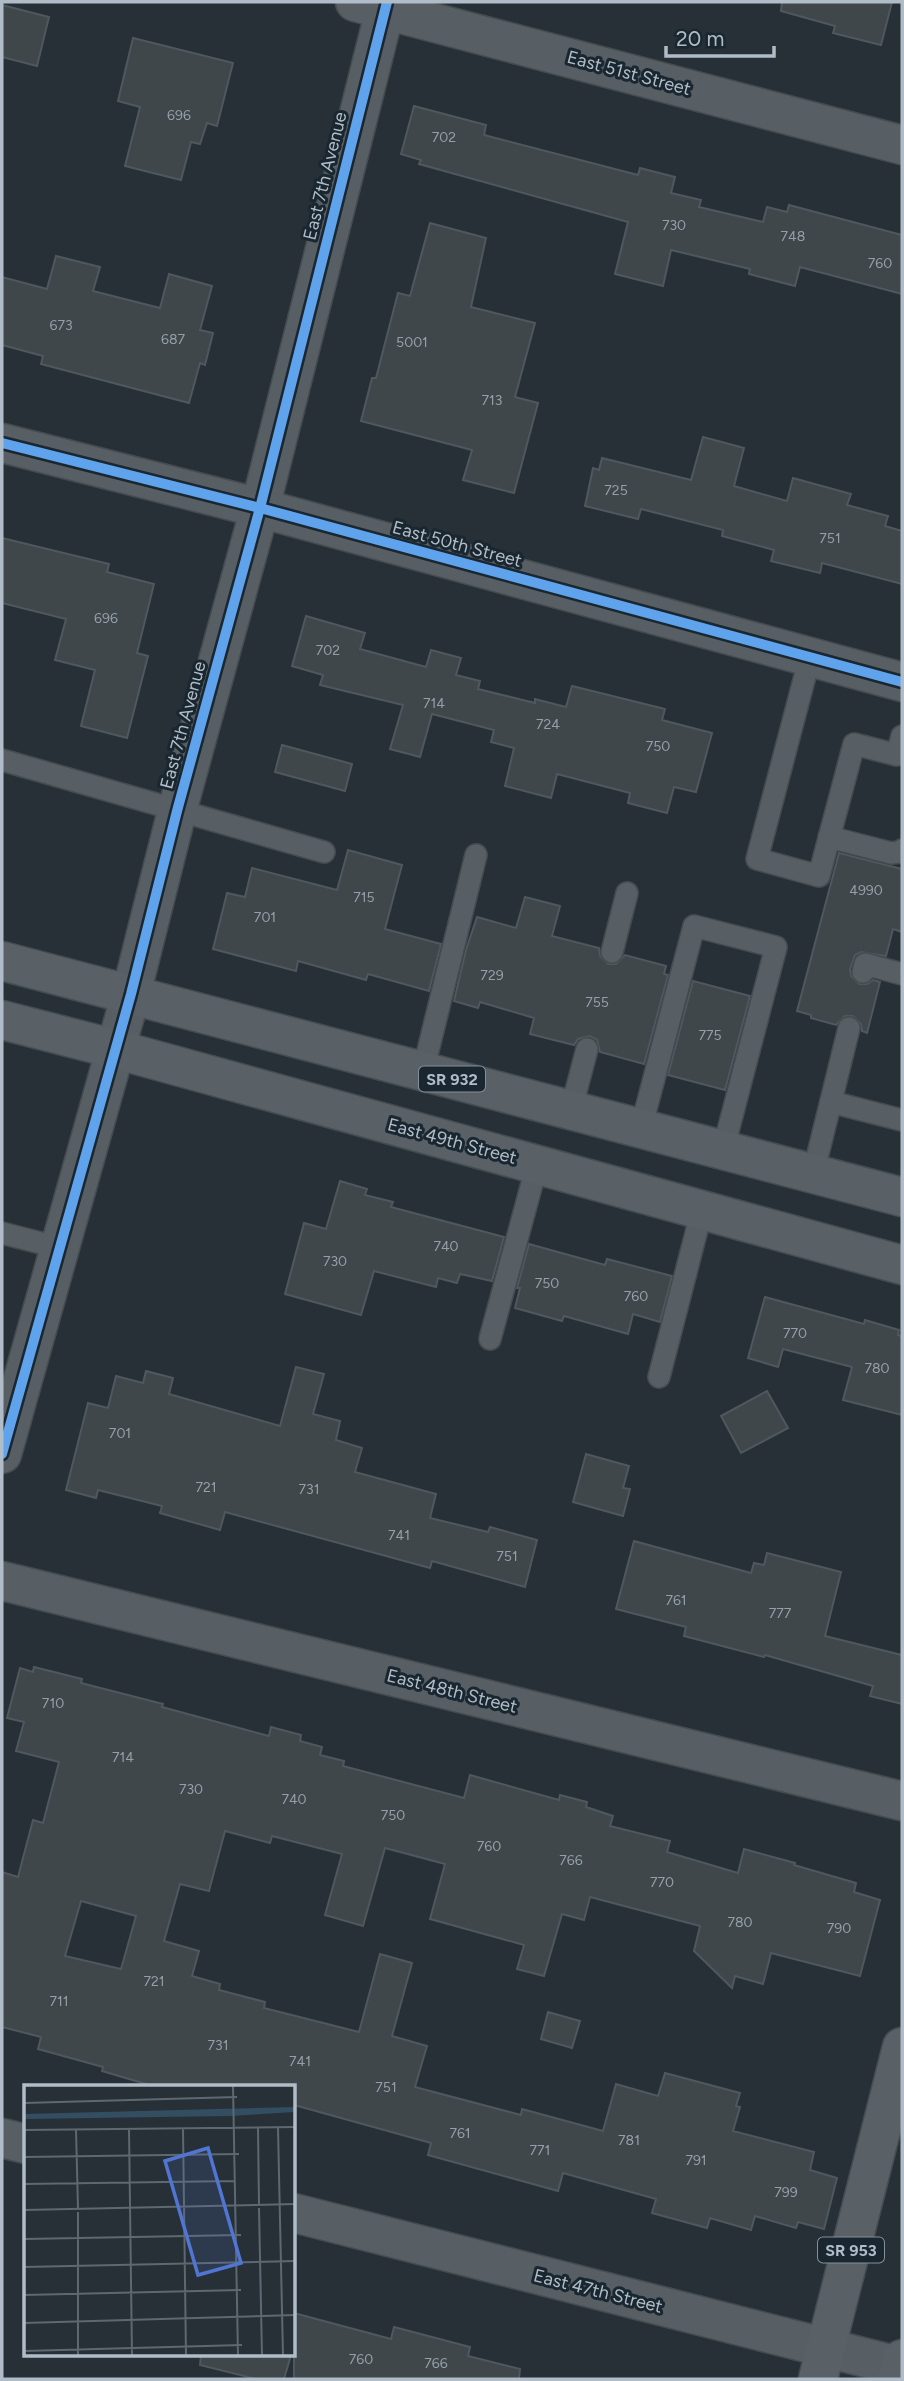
<svg xmlns="http://www.w3.org/2000/svg" width="904" height="2381" viewBox="0 0 904 2381" font-family="Figtree,sans-serif">
  <style>
    .building { fill: #3f474b; stroke: #4f585e; stroke-width: 2; fill-rule: evenodd }
    .lines { fill: none; stroke-linecap: round; stroke-linejoin: round }
    .service-casing { stroke: #454c50; stroke-width: 24 }
    .minor-casing { stroke: #454c50; stroke-width: 41 }
    .primary-casing { stroke: #444d52; stroke-width: 41 }
    .service { stroke: #575e64; stroke-width: 21 }
    .minor { stroke: #575e64; stroke-width: 38 }
    .primary { stroke: #5a6166; stroke-width: 38 }
    .cycleway-casing { stroke: #1a2730; stroke-width: 15 }
    .cycleway { stroke: #60a3ed; stroke-width: 10 }
    .labels { text-anchor: middle; dominant-baseline: central; stroke-width: 6; stroke-linejoin: round; paint-order: stroke }
    .number-label { font-size: 14px; fill: #94a0a9 }
    .shield { fill: #1a2730; stroke: #83909a; stroke-width: 2 }
    .shield-label { font-size: 16px; font-weight: bold; fill: #b0bdc8 }
    .street-label { font-size: 18px; fill: #b0bdc8; stroke: #1a2730 }
    .inset-road { fill: none; stroke: #5e6870; stroke-width: 2 }
    .view { fill: #5075d2; fill-opacity: 0.15; stroke: #5075d2; stroke-width: 3.5 }
    .inset-edge { fill: none; stroke: #b0bdc8; stroke-width: 3.5 }
  </style>
  <rect width="100%" height="100%" fill="#273036"/>
  <!-- building -->
  <g class="building">
    <polygon points="782,2 892,2 881,45 833,33 835,26 781,11"/>
    <polygon points="2,5 49,17 37,66 2,57"/>
    <polygon points="133,38 233,63 217,126 207,123 200,144 191,142 181,180 125,166 140,107 118,101"/>
    <polygon points="414,106 486,125 484,135 638,175 640,168 675,177 671,193 701,200 699,207 763,222 767,207 787,212 789,205 902,235 902,294 800,267 795,286 749,274 750,269 671,250 663,286 615,274 628,222 419,164 421,160 401,154"/>
    <polygon points="430,223 486,238 471,307 535,323 515,397 538,403 514,493 463,480 472,450 361,421 372,378 376,378 398,293 410,296"/>
    <polygon points="56,256 100,267 93,291 160,308 169,274 212,286 200,330 213,333 205,365 200,363 189,403 41,364 43,356 2,345 2,277 47,289"/>
    <polygon points="703,437 744,448 734,486 787,501 793,478 851,494 847,505 888,516 885,526 902,531 902,584 822,563 820,573 771,561 774,550 722,536 723,530 641,509 638,519 585,506 593,468 599,470 602,458 691,480"/>
    <polygon points="2,538 109,564 107,572 154,584 137,653 148,656 127,738 81,726 95,670 55,660 66,619 2,603"/>
    <polygon points="306,616 365,633 360,649 426,667 431,650 461,658 456,675 480,681 478,689 535,703 535,699 566,707 572,686 665,709 662,720 712,733 696,792 674,787 667,813 628,803 630,793 557,774 551,798 505,786 514,748 491,742 494,730 432,714 420,757 390,749 403,705 320,685 323,675 292,666"/>
    <polygon points="282,745 352,764 345,791 275,772"/>
    <polygon points="348,850 402,865 385,929 441,944 429,991 368,974 366,980 298,961 296,971 213,949 227,893 245,897 252,868 337,890"/>
    <polygon points="839,853 902,869 902,932 893,929 886,956 861,952 855,955 850,969 851,976 859,984 867,984 873,980 880,982 867,1033 862,1031 861,1024 853,1016 845,1016 836,1025 811,1018 811,1015 797,1011"/>
    <polygon points="525,897 560,906 552,936 599,948 600,956 608,964 616,964 625,955 666,966 664,974 668,975 644,1064 600,1052 597,1040 590,1036 578,1039 574,1045 530,1034 534,1018 480,1002 478,1008 454,1001 466,950 477,917 516,928"/>
    <polygon points="693,981 750,996 725,1090 668,1075"/>
    <polygon points="340,1181 367,1189 365,1195 393,1202 391,1207 504,1237 492,1281 460,1274 457,1283 438,1278 436,1287 374,1271 361,1315 285,1294 304,1223 326,1229"/>
    <polygon points="529,1244 605,1265 607,1259 672,1276 660,1322 633,1314 628,1334 564,1316 562,1321 515,1308 520,1288 517,1288"/>
    <polygon points="765,1297 864,1324 865,1320 899,1330 898,1335 902,1336 902,1415 843,1400 852,1367 783,1349 778,1367 748,1358"/>
    <polygon points="296,1367 324,1374 313,1414 340,1421 336,1440 362,1448 355,1472 436,1494 430,1518 488,1532 490,1527 537,1540 525,1587 432,1561 430,1568 225,1512 220,1530 160,1513 162,1506 98,1490 96,1498 66,1490 88,1403 108,1408 116,1376 143,1383 146,1371 173,1378 169,1394 280,1426"/>
    <polygon points="767,1391 788,1428 741,1453 721,1416"/>
    <polygon points="586,1454 629,1466 623,1488 630,1489 623,1516 573,1502"/>
    <polygon points="634,1541 751,1573 754,1563 764,1565 767,1553 841,1572 825,1636 902,1655 902,1704 870,1696 873,1686 765,1655 764,1657 684,1636 686,1627 616,1609"/>
    <path d="M34,1667L82,1679L81,1683L163,1704L162,1707L269,1736L271,1727L301,1735L300,1741L322,1747L320,1755L344,1761L343,1766L464,1798L470,1775L559,1800L560,1795L587,1802L586,1807L613,1816L610,1826L670,1841L667,1852L738,1873L744,1849L795,1863L794,1865L856,1883L854,1892L880,1900L860,1976L771,1953L763,1984L735,1976L732,1988L694,1951L700,1926L590,1897L584,1920L562,1914L544,1976L517,1969L524,1945L430,1919L445,1864L385,1848L363,1926L325,1915L342,1854L272,1836L270,1843L225,1831L209,1891L180,1884L164,1941L199,1951L192,1976L220,1984L219,1990L265,2002L264,2008L359,2032L380,1954L412,1963L392,2036L427,2046L415,2087L521,2115L522,2109L603,2131L616,2084L658,2096L665,2073L740,2093L736,2106L740,2107L733,2131L814,2152L810,2170L837,2178L824,2229L798,2222L796,2228L755,2216L751,2230L710,2218L707,2228L652,2213L656,2199L563,2173L558,2191L428,2155L431,2143L294,2105V2087H156L102,2071L103,2067L38,2049L41,2037L2,2027V1872L18,1877L33,1820L43,1823L59,1762L16,1751L24,1722L7,1718L20,1668L33,1672ZM81,1901L136,1916L121,1969L65,1956Z"/>
    <polygon points="548,2012 580,2021 572,2048 541,2039"/>
    <polygon points="294,2313 391,2339 394,2327 470,2347 468,2356 520,2369 519,2379 294,2379"/>
    <polygon points="201,2355 291,2355 284,2379 256,2379 200,2365"/>
  </g>
  <g class="lines">
    <!-- service casing -->
    <g class="service-casing">
      <g id="service">
        <polyline points="810,657 757,859 819,876 854,744 897,755 902,736"/>
        <polyline points="2,760 324,852"/>
        <polyline points="829,837 891,853 900,852 902,850"/>
        <polyline points="612,952 627,893"/>
        <polyline points="863,972 865,964 902,974"/>
        <polyline points="423,1071 476,855"/>
        <polyline points="831,1102 902,1120"/>
        <polyline points="571,1110 587,1049"/>
        <polyline points="641,1128 694,926 776,947 723,1150"/>
        <polyline points="813,1174 849,1028"/>
        <polyline points="2,1233 60,1248"/>
        <polyline points="490,1339 537,1165"/>
        <polyline points="659,1377 702,1210"/>
      </g>
    </g>
    <!-- minor casing -->
    <g class="minor-casing">
      <g id="minor">
        <polyline points="355,2 902,145"/>
        <polyline points="2,443 260,508 902,682"/>
        <polyline points="2,1454 131,994 177,811 260,508 387,2"/>
        <polyline points="2,1581 902,1801"/>
        <polyline points="2,2138 26,2144"/>
        <polyline points="294,2213 902,2367"/>
      </g>
    </g>
    <!-- primary casing -->
    <g class="primary-casing">
      <g id="primary">
        <polyline points="2,961 902,1197"/>
        <polyline points="2,1020 115,1049 902,1265"/>
        <polyline points="818,2379 902,2047"/>
        <polyline points="897,2379 902,2359"/>
      </g>
    </g>
    <!-- service -->
    <use href="#service" class="service"/>
    <!-- minor -->
    <use href="#minor" class="minor"/>
    <!-- primary -->
    <use href="#primary" class="primary"/>
    <!-- cycleway casing -->
    <g class="cycleway-casing">
      <g id="cycleway">
        <polyline points="2,443 260,508 902,682"/>
        <polyline points="2,1454 131,994 177,811 260,508 387,2"/>
      </g>
    </g>
    <!-- cycleway -->
    <use href="#cycleway" class="cycleway"/>
  </g>
  <g class="labels">
    <!-- number labels -->
    <g class="number-label">
      <text x="179" y="115">696</text>
      <text x="444" y="137">702</text>
      <text x="674" y="225">730</text>
      <text x="793" y="236">748</text>
      <text x="880" y="263">760</text>
      <text x="61" y="325">673</text>
      <text x="173" y="339">687</text>
      <text x="412" y="342">5001</text>
      <text x="492" y="400">713</text>
      <text x="616" y="490">725</text>
      <text x="830" y="538">751</text>
      <text x="106" y="618">696</text>
      <text x="328" y="650">702</text>
      <text x="434" y="703">714</text>
      <text x="548" y="724">724</text>
      <text x="658" y="746">750</text>
      <text x="866" y="890">4990</text>
      <text x="364" y="897">715</text>
      <text x="265" y="917">701</text>
      <text x="492" y="975">729</text>
      <text x="597" y="1002">755</text>
      <text x="710" y="1035">775</text>
      <text x="446" y="1246">740</text>
      <text x="335" y="1261">730</text>
      <text x="547" y="1283">750</text>
      <text x="636" y="1296">760</text>
      <text x="795" y="1333">770</text>
      <text x="877" y="1368">780</text>
      <text x="120" y="1433">701</text>
      <text x="206" y="1487">721</text>
      <text x="309" y="1489">731</text>
      <text x="399" y="1535">741</text>
      <text x="507" y="1556">751</text>
      <text x="676" y="1600">761</text>
      <text x="780" y="1613">777</text>
      <text x="53" y="1703">710</text>
      <text x="123" y="1757">714</text>
      <text x="191" y="1789">730</text>
      <text x="294" y="1799">740</text>
      <text x="393" y="1815">750</text>
      <text x="489" y="1846">760</text>
      <text x="571" y="1860">766</text>
      <text x="662" y="1882">770</text>
      <text x="740" y="1922">780</text>
      <text x="839" y="1928">790</text>
      <text x="154" y="1981">721</text>
      <text x="59" y="2001">711</text>
      <text x="218" y="2045">731</text>
      <text x="300" y="2061">741</text>
      <text x="386" y="2087">751</text>
      <text x="460" y="2133">761</text>
      <text x="629" y="2140">781</text>
      <text x="540" y="2150">771</text>
      <text x="696" y="2160">791</text>
      <text x="786" y="2192">799</text>
      <text x="361" y="2359">760</text>
      <text x="436" y="2363">766</text>
    </g>
    <!-- shield labels -->
    <g class="shield">
      <rect x="419" y="1066.5" width="66" height="25" rx="5"/>
      <rect x="818" y="2237.5" width="66" height="25" rx="5"/>
    </g>
    <g class="shield-label">
      <text x="452" y="1079">SR 932</text>
      <text x="851" y="2250">SR 953</text>
    </g>
    <!-- street labels -->
    <g class="street-label">
      <text transform="translate(629 73) rotate(15)">East 51st Street</text>
      <text transform="translate(325 176) rotate(-76)">East 7th Avenue</text>
      <text transform="translate(457 544) rotate(15)">East 50th Street</text>
      <text transform="translate(183 725) rotate(-75)">East 7th Avenue</text>
      <text transform="translate(452 1141) rotate(15)">East 49th Street</text>
      <text transform="translate(452 1691) rotate(14)">East 48th Street</text>
      <text transform="translate(598 2291) rotate(14)">East 47th Street</text>
    </g>
  </g>
  <!-- overview -->
  <g transform="translate(24 2085)">
    <rect width="271" height="271" fill="#273036"/>
    <path d="M272,22L271,27L206,31L0,34V29Z" fill="#324e60"/>
    <path class="inset-road" d="M209,1L214,271M0,18L213,12M234,43L235,120M254,43L259,271M52,44L54,124M105,44L108,271M159,44L162,271M0,45L272,42M0,72L215,69M0,99L211,96M0,100V271M235,123L238,271M0,125L272,119M54,127V271M1,154L217,150M0,182L272,176M0,210L217,205M0,238L272,230M0,266L218,260"/>
    <path class="view" d="M184,63L217,178L174,190L141,76Z"/>
    <rect width="271" height="271" class="inset-edge"/>
  </g>
  <!-- border -->
  <rect width="904" height="2381" fill="none" stroke="#b0bdc8" stroke-width="7"/>
  <!-- scale -->
  <path d="M666 46v10h108v-10" fill="none" stroke="#b0bdc8" stroke-width="3.5"/>
  <text x="676" y="46" font-size="21" fill="#b0bdc8" stroke="#1a2730" stroke-width="5" paint-order="stroke">20 m</text>
</svg>
